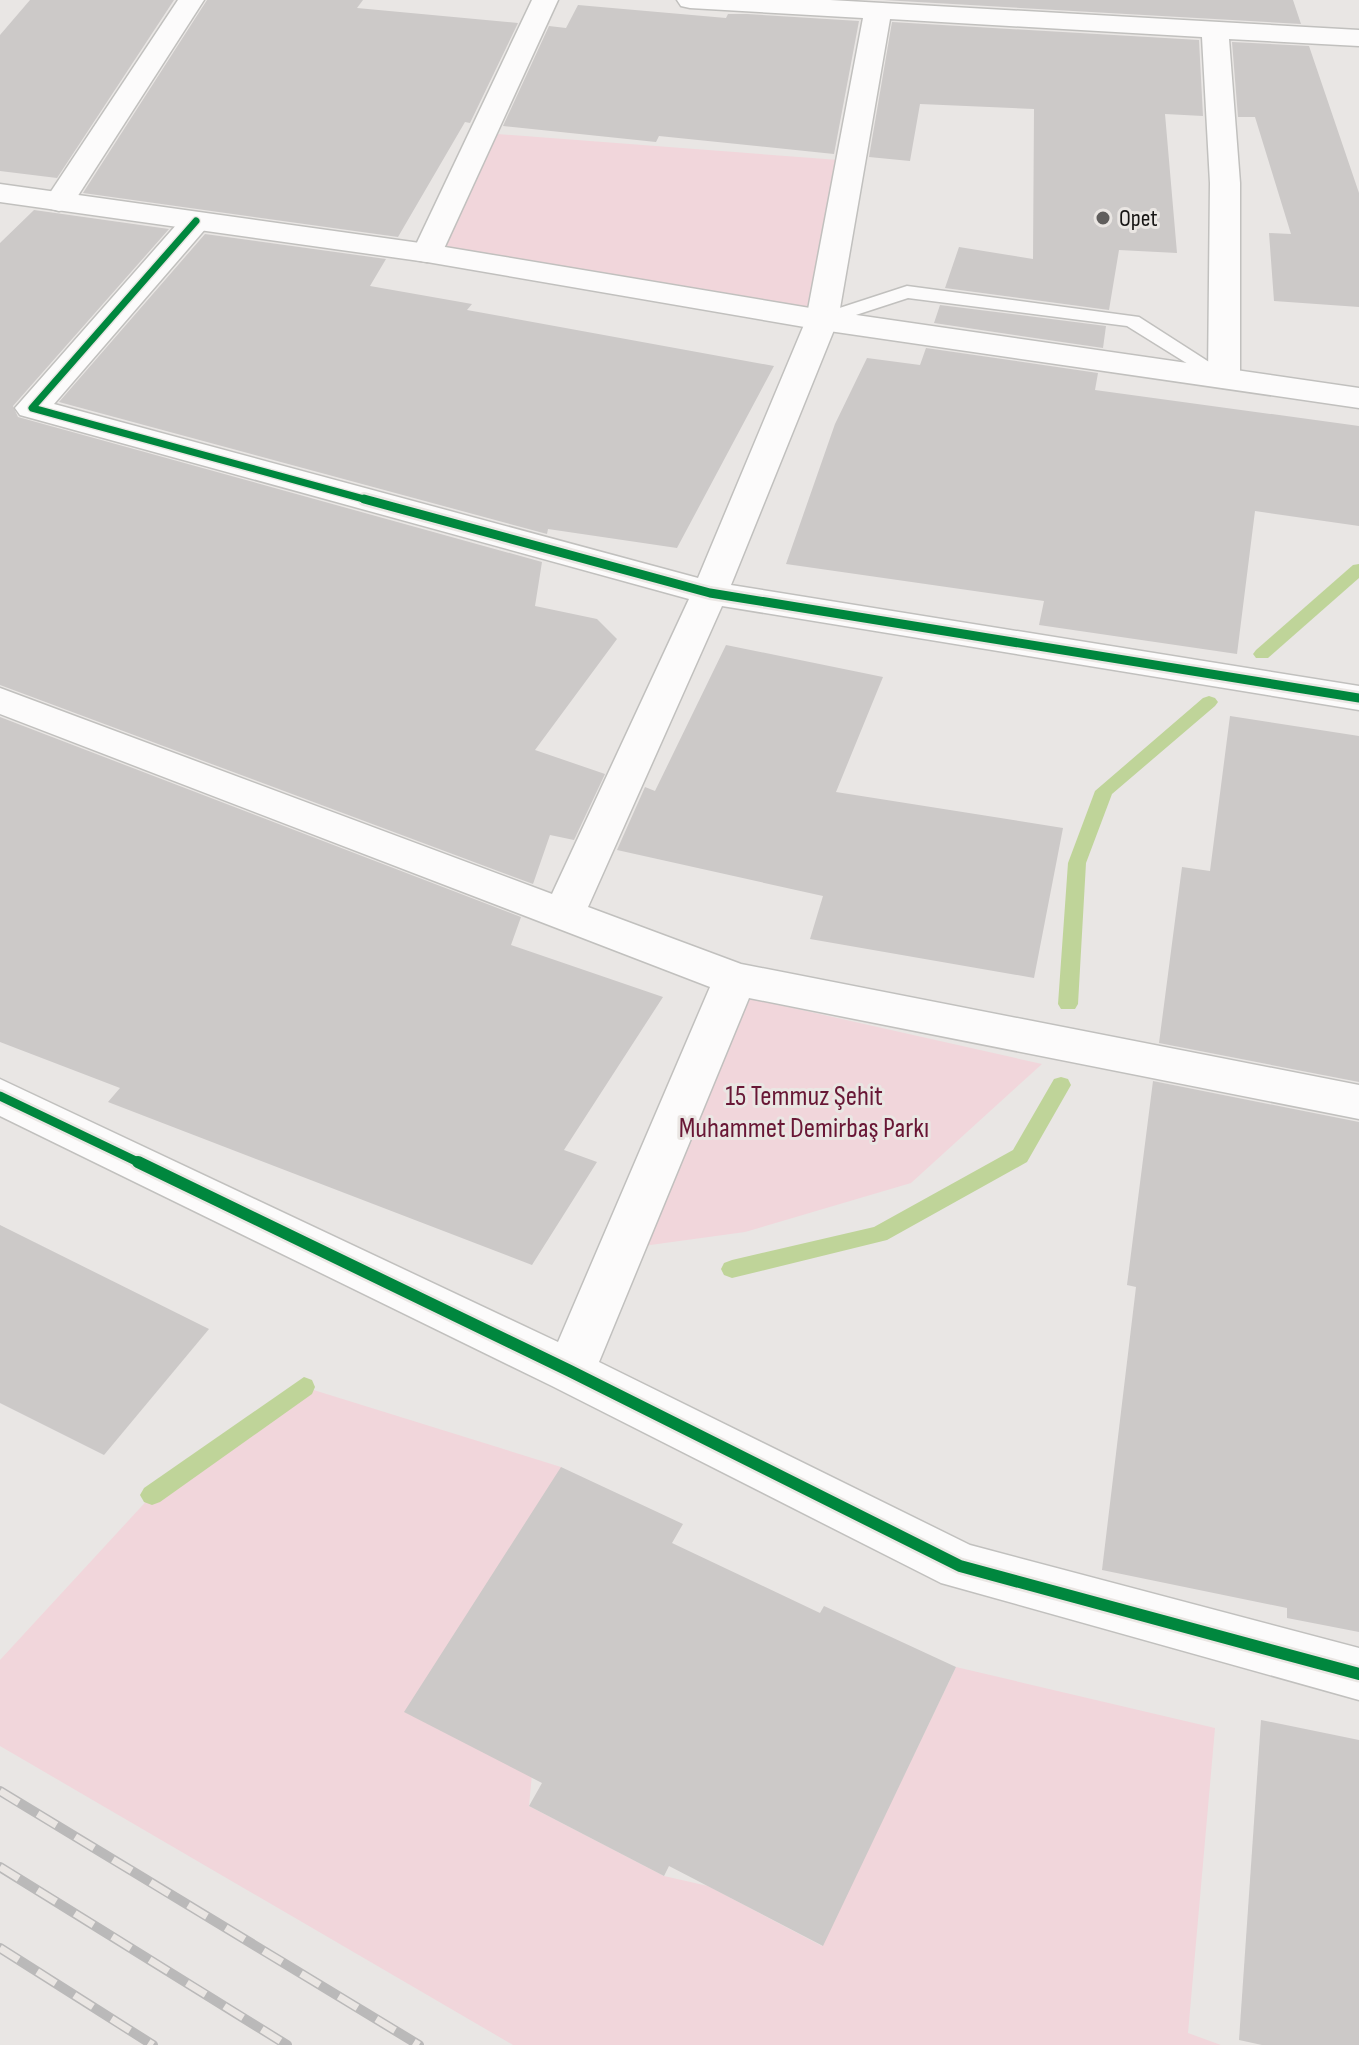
<svg xmlns="http://www.w3.org/2000/svg" width="1359" height="2045" viewBox="0 0 1359 2045" font-family="'Sofia Sans Condensed',sans-serif">
  <style>
    .green { fill: #f1d6db }
    .lines { fill: none; stroke-linecap: round; stroke-linejoin: round }
    .stream { fill: #bfd499; fill-rule: evenodd }
    .building { fill: #ccc9c8 }
    .lane-casing { stroke: #c1c0be; stroke-width: 3 }
    .street-casing { stroke: #c1c0be; stroke-width: 3 }
    .secondary-casing { stroke: #c1c0be; stroke-width: 3 }
    .lane { fill: #fcfbfb; fill-rule: evenodd }
    .street { fill: #fcfbfb; fill-rule: evenodd }
    .secondary { fill: #fcfbfb; fill-rule: evenodd }
    .rail-casing { stroke: #bab9b9; stroke-width: 10 }
    .rail { stroke: #eae6e3; stroke-width: 7; stroke-dasharray: 22; stroke-linecap: butt }
    .cycleway-far2-casing { stroke: #eae6e3; stroke-width: 10 }
    .cycleway-far1-casing { stroke: #eae6e3; stroke-width: 14 }
    .cycleway-casing { stroke: #eae6e3; stroke-width: 17 }
    .cycleway-far2 { stroke: #00873e; stroke-width: 7 }
    .cycleway-far1 { stroke: #00873e; stroke-width: 9 }
    .cycleway { stroke: #00873e; stroke-width: 12 }
    .poi-dot { fill: #605e5d; stroke: #eae6e3; stroke-width: 3 }
    .labels { text-anchor: middle; dominant-baseline: central; stroke-width: 6; stroke-linejoin: round; paint-order: stroke }
    .far-poi-label { font-size: 24px; fill: #171514; stroke: #eae6e3; text-anchor: start }
    .park-label { font-size: 28px; fill: #681735; stroke: #eae6e3 }
  </style>
  <rect width="100%" height="100%" fill="#e9e6e4"/>
  <!-- green -->
  <g class="green">
    <polygon points="484,133 852,161 822,320 427,253"/>
    <polygon points="744,997 1042,1064 911,1183 745,1232 643,1246"/>
    <polygon points="304,1387 561,1467 529,1806 664,1876 708,1886 822,1946 956,1667 1215,1728 1188,2033 1221,2045 513,2045 0,1746 0,1660 152,1495"/>
  </g>
  <g class="lines">
    <!-- stream -->
    <g class="stream">
      <polygon points="1359,564 1359,578 1268,658 1256,658 1253,654 1256,650 1353,565"/>
      <polygon points="1209,696 1215,698 1218,702 1215,706 1112,794 1086,863 1078,1004 1075,1009 1061,1009 1058,1004 1068,863 1095,791 1203,698"/>
      <polygon points="1061,1077 1068,1079 1071,1085 1027,1162 887,1240 732,1278 724,1275 721,1269 724,1263 732,1260 874,1227 1013,1150 1054,1079"/>
      <polygon points="304,1377 312,1380 315,1387 312,1394 160,1502 152,1505 144,1502 140,1495 144,1488"/>
    </g>
  </g>
  <!-- building -->
  <g class="building">
    <polygon points="30,0 174,0 57,178 0,171 0,35"/>
    <polygon points="207,0 363,0 357,8 518,23 470,123 465,122 398,237 83,193"/>
    <polygon points="883,0 1293,0 1301,24"/>
    <polygon points="578,5 726,18 728,14 747,14 859,21 834,154 659,136 656,142 503,126 549,26 566,28"/>
    <polygon points="892,22 1199,40 1203,116 1165,114 1177,253 1119,250 1109,310 945,288 959,247 1033,259 1034,109 920,104 910,161 869,157"/>
    <polygon points="1232,42 1309,46 1359,193 1359,307 1274,301 1269,233 1291,234 1255,117 1238,117"/>
    <polygon points="34,210 169,229 13,406 18,417 542,562 535,606 597,619 617,639 535,750 605,774 574,840 550,835 533,884 0,685 0,243"/>
    <polygon points="205,234 386,259 370,286 472,304 467,310 774,366 677,548 548,529 547,534 59,402"/>
    <polygon points="940,305 1106,326 1103,348 934,323"/>
    <polygon points="926,348 1098,373 1095,390 1359,426 1359,526 1255,511 1237,654 1039,625 1044,601 786,564 835,424 867,358 920,365"/>
    <polygon points="726,645 883,677 836,792 1063,828 1034,978 810,939 823,896 617,850 645,787 655,791"/>
    <polygon points="1230,716 1359,736 1359,1082 1159,1043 1182,867 1210,871"/>
    <polygon points="0,717 521,917 511,945 663,997 564,1150 597,1162 532,1265 108,1102 120,1088 0,1042"/>
    <polygon points="1153,1081 1359,1122 1359,1632 1287,1618 1287,1608 1102,1570 1136,1287 1127,1285"/>
    <polygon points="0,1225 209,1329 104,1455 0,1403"/>
    <polygon points="561,1467 683,1524 672,1543 820,1613 824,1606 956,1667 823,1946 669,1866 664,1876 529,1806 542,1783 404,1712"/>
    <polygon points="1261,1720 1359,1740 1359,2045 1262,2045 1239,2040"/>
  </g>
  <g class="lines">
    <!-- lane casing -->
    <g class="lane-casing">
      <polygon id="lane" points="907,286 1139,317 1234,378 1224,384 1217,382 1127,326 908,298 822,326 813,320 815,316"/>
    </g>
    <!-- street casing -->
    <g class="street-casing">
      <g id="street">
        <polygon points="178,0 204,0 70,208 59,211 48,208 44,202"/>
        <polygon points="532,0 558,0 442,253 438,260 427,262 416,260 412,253"/>
        <polygon points="677,0 830,0 1359,30 1359,46 1229,39 1240,183 1240,378 1236,385 1224,388 1212,385 1208,378 1210,183 1202,37 890,19 838,320 731,585 1359,686 1359,710 722,606 588,907 741,964 1359,1085 1359,1119 749,998 599,1362 970,1545 1359,1648 1359,1700 941,1583 552,1386 0,1116 0,1079 558,1342 710,987 0,714 0,688 552,894 689,599 20,415 15,408 185,215 196,212 207,215 211,221 207,227 54,404 698,578 806,320 863,18 690,8 681,6"/>
      </g>
    </g>
    <!-- secondary casing -->
    <g class="secondary-casing">
      <polygon id="secondary" points="0,184 427,244 822,310 1359,388 1359,408 822,330 427,262 0,202"/>
    </g>
    <!-- lane -->
    <use href="#lane" class="lane"/>
    <!-- street -->
    <use href="#street" class="street"/>
    <!-- secondary -->
    <use href="#secondary" class="secondary"/>
    <!-- rail casing -->
    <g class="rail-casing">
      <g id="rail">
        <polyline points="0,1791 419,2045"/>
        <polyline points="0,1867 287,2045"/>
        <polyline points="0,1948 153,2045"/>
      </g>
    </g>
    <!-- rail -->
    <use href="#rail" class="rail"/>
    <!-- cycleway-far2 casing -->
    <g class="cycleway-far2-casing">
      <polyline id="cycleway-far2" points="196,221 32,408 371,501"/>
    </g>
    <!-- cycleway-far1 casing -->
    <g class="cycleway-far1-casing">
      <g id="cycleway-far1">
        <polyline points="364,499 710,593 1359,698"/>
        <polyline points="0,1096 142,1164"/>
      </g>
    </g>
    <!-- cycleway casing -->
    <g class="cycleway-casing">
      <polyline id="cycleway" points="138,1162 570,1371 960,1566 1359,1674"/>
    </g>
    <!-- cycleway-far2 -->
    <use href="#cycleway-far2" class="cycleway-far2"/>
    <!-- cycleway-far1 -->
    <use href="#cycleway-far1" class="cycleway-far1"/>
    <!-- cycleway -->
    <use href="#cycleway" class="cycleway"/>
  </g>
  <!-- markers -->
  <circle class="poi-dot" cx="1103" cy="218" r="8"/>
  <g class="labels">
    <!-- far-poi labels -->
    <g class="far-poi-label">
      <text x="1119" y="218">Opet</text>
    </g>
    <!-- park labels -->
    <g class="park-label">
      <text x="804" y="1096">15 Temmuz Şehit<tspan x="804" dy="32">Muhammet Demirbaş Parkı</tspan></text>
    </g>
  </g>
</svg>
